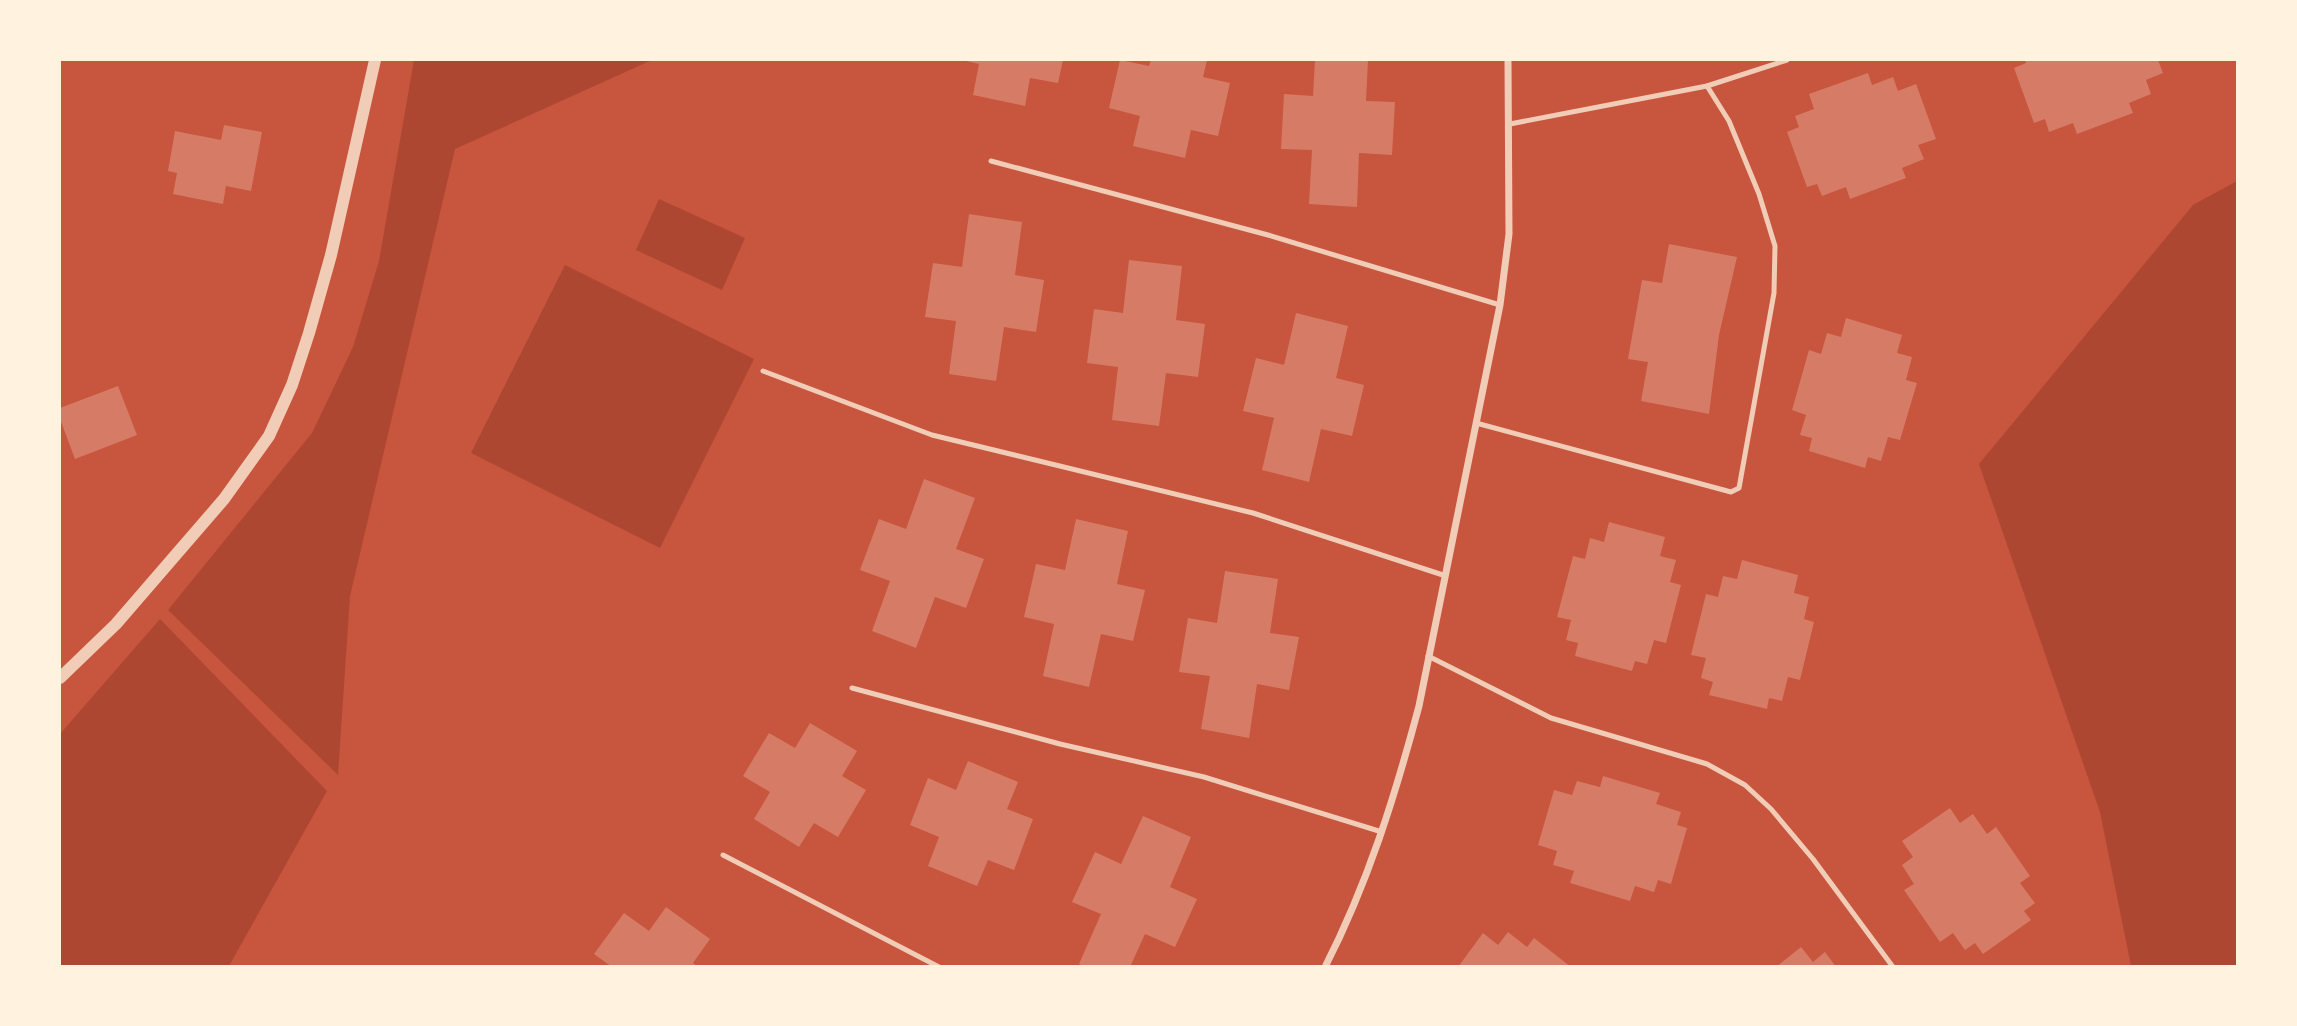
<svg xmlns="http://www.w3.org/2000/svg" width="2297" height="1026" viewBox="0 0 2297 1026" font-family="'Space Grotesk',sans-serif">
  <style>
    .green { fill: #ae4732 }
    .building { fill: #d67c66 }
    .lines { fill: none; stroke-linecap: round; stroke-linejoin: round }
    .service { stroke: #f1ccb7; stroke-width: 5 }
    .minor { stroke: #f1ccb7; stroke-width: 7 }
    .tertiary { stroke: #f1ccb7; stroke-width: 12 }
  </style>
  <rect width="100%" height="100%" fill="#c8553d"/>
  <!-- green -->
  <g class="green">
    <polygon points="414,60 652,60 455,149 350,596 338,775 168,610 312,433 353,347 379,261"/>
    <polygon points="2237,181 2237,966 2131,966 2100,812 1979,464 2193,205"/>
    <polygon points="659,199 745,238 722,290 636,250"/>
    <polygon points="565,265 754,359 660,548 471,453"/>
    <polygon points="160,619 327,791 229,966 60,966 60,734"/>
  </g>
  <!-- building -->
  <g class="building">
    <polygon points="962,60 1063,60 1058,83 1030,78 1025,106 973,95 979,64"/>
    <polygon points="1120,60 1149,66 1151,60 1207,60 1203,77 1230,83 1218,136 1191,130 1185,158 1133,146 1140,116 1109,108"/>
    <polygon points="1315,60 1368,60 1366,101 1395,102 1392,155 1359,153 1357,207 1309,204 1312,150 1281,149 1284,94 1313,96"/>
    <polygon points="2025,60 2158,60 2163,73 2146,80 2151,94 2129,103 2133,113 2077,134 2073,123 2049,132 2045,119 2034,123 2014,68 2026,63"/>
    <polygon points="1868,73 1872,85 1893,77 1898,91 1916,84 1936,139 1918,145 1924,159 1902,168 1906,178 1850,199 1846,187 1822,196 1817,184 1807,187 1787,132 1799,127 1795,116 1814,109 1809,94"/>
    <polygon points="224,125 262,132 251,191 226,186 223,204 173,194 177,173 168,171 175,131 221,140"/>
    <polygon points="969,214 1022,222 1015,275 1044,280 1036,332 1004,327 996,381 949,374 956,321 925,317 933,263 962,267"/>
    <polygon points="1669,244 1737,257 1719,335 1709,414 1641,401 1648,362 1628,359 1642,280 1662,283"/>
    <polygon points="1129,260 1182,266 1176,320 1205,324 1198,377 1166,373 1159,426 1112,420 1118,367 1087,363 1094,309 1123,313"/>
    <polygon points="1296,313 1348,326 1336,378 1364,385 1352,436 1321,429 1309,482 1262,470 1274,418 1243,411 1256,358 1284,365"/>
    <polygon points="1846,318 1902,335 1897,353 1912,357 1906,380 1917,383 1900,440 1888,437 1881,461 1868,457 1865,468 1809,451 1812,438 1800,435 1806,415 1792,410 1809,350 1821,354 1827,333 1841,337"/>
    <polygon points="118,386 137,435 75,459 60,419 60,408"/>
    <polygon points="924,479 975,498 956,549 984,559 966,608 935,597 916,648 872,631 890,581 860,570 879,519 906,529"/>
    <polygon points="1076,519 1128,531 1117,584 1145,590 1133,641 1101,634 1089,687 1043,676 1054,624 1024,617 1036,564 1065,570"/>
    <polygon points="1609,522 1665,537 1660,556 1676,560 1670,582 1681,585 1666,643 1654,640 1647,664 1635,661 1632,671 1575,656 1578,643 1566,640 1571,620 1557,617 1573,556 1585,559 1590,538 1604,542"/>
    <polygon points="1742,560 1798,575 1794,593 1809,597 1804,619 1814,622 1800,680 1788,677 1782,701 1769,698 1767,709 1709,695 1713,682 1701,678 1706,658 1691,655 1706,594 1718,597 1723,576 1737,579"/>
    <polygon points="1225,571 1278,579 1270,633 1299,637 1289,690 1257,684 1249,738 1201,729 1210,676 1179,672 1188,618 1217,623"/>
    <polygon points="810,723 857,751 842,776 866,790 838,837 814,823 799,847 754,819 770,792 743,776 769,733 795,748"/>
    <polygon points="968,761 1018,782 1007,809 1033,819 1014,870 988,860 977,886 928,866 939,837 910,825 928,778 956,790"/>
    <polygon points="1603,776 1660,793 1656,804 1681,812 1677,825 1687,828 1671,884 1658,880 1654,892 1635,886 1630,901 1570,883 1574,871 1553,865 1557,851 1538,845 1554,790 1572,795 1577,781 1600,787"/>
    <polygon points="1950,808 1960,823 1973,814 1987,834 1996,827 2030,876 2020,883 2035,903 2024,911 2031,920 1983,954 1975,943 1965,950 1953,933 1940,942 1904,890 1914,884 1902,865 1913,857 1902,841"/>
    <polygon points="1143,816 1191,837 1170,887 1197,899 1175,947 1145,934 1130,967 1085,967 1079,964 1101,914 1072,902 1095,852 1121,864"/>
    <polygon points="666,907 710,939 693,963 698,967 612,967 594,954 624,913 649,931"/>
    <polygon points="1508,932 1527,947 1534,938 1571,967 1458,967 1483,933 1498,945"/>
    <polygon points="1801,947 1813,962 1825,952 1836,967 1776,967"/>
  </g>
  <g class="lines">
    <!-- service -->
    <g class="service">
      <polyline points="1510,124 1707,86 1787,60"/>
      <polyline points="991,161 1268,235 1500,305"/>
      <polyline points="763,371 932,435 1253,513 1443,575"/>
      <polyline points="1476,423 1731,492 1739,488 1774,293 1775,246 1759,194 1729,121 1707,86"/>
      <polyline points="1428,656 1551,718 1707,764 1745,785 1771,809 1813,859 1893,967"/>
      <polyline points="852,688 1060,744 1204,777 1382,832"/>
      <polyline points="723,855 939,967"/>
    </g>
    <!-- minor -->
    <path class="minor" d="M1325,967C1368,883 1395,796 1419,706L1500,305L1509,234L1508,60"/>
    <!-- tertiary -->
    <polyline class="tertiary" points="60,678 116,624 224,499 269,436 292,385 309,333 331,255 375,60"/>
  </g>
  <!-- border -->
  <rect width="2297" height="1026" fill="none" stroke="#fff3e0" stroke-width="122"/>
</svg>
